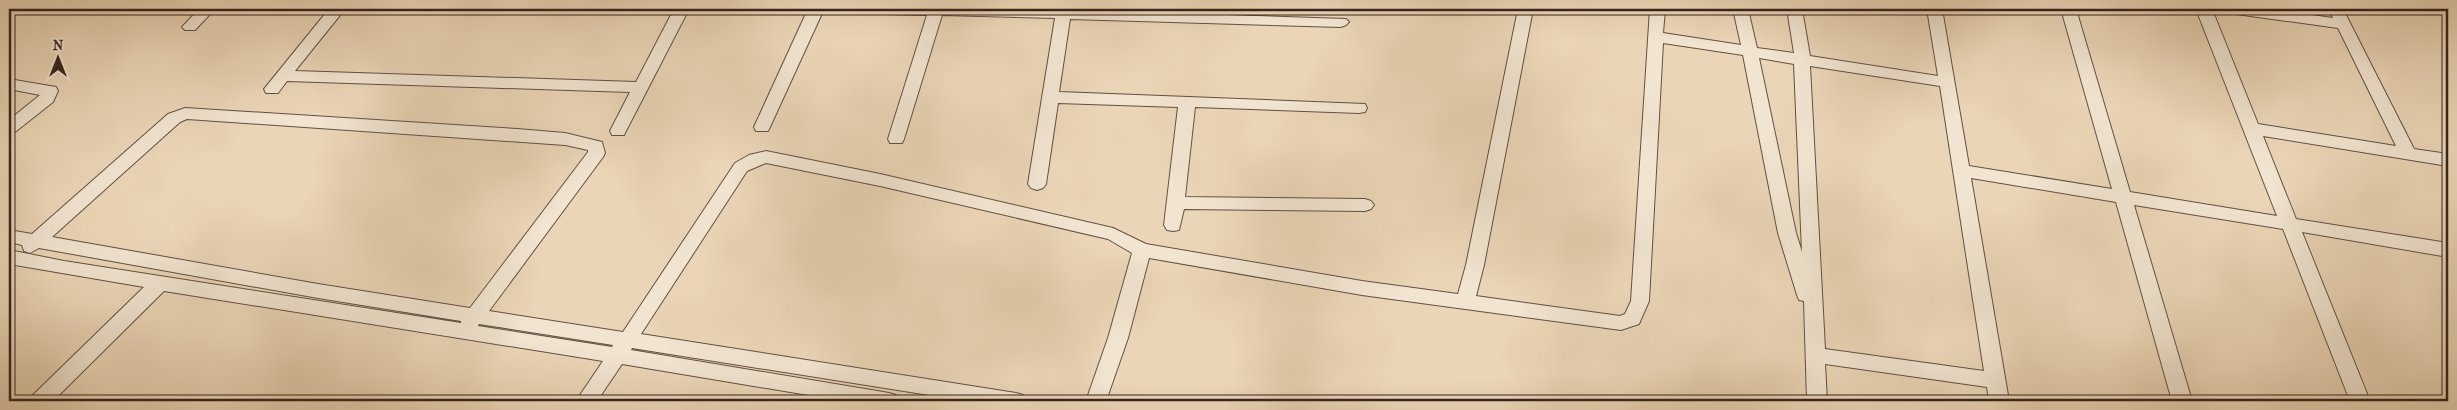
<svg xmlns="http://www.w3.org/2000/svg" width="2457" height="410" viewBox="0 0 2457 410" font-family="'IM FELL French Canon',serif">
  <style>
    .lines { fill: none; stroke-linecap: round; stroke-linejoin: round }
    .minor-casing { stroke: #625044; stroke-width: 2 }
    .minor { fill: #f1e4d0; fill-rule: evenodd }
  </style>
  <rect width="100%" height="100%" fill="#ead5b6"/>
  <filter id="stains"><feTurbulence type="fractalNoise" baseFrequency=".004" numOctaves="4"/><feColorMatrix values="0 0 0 0 .2 0 0 0 0 .09 0 0 0 0 .02 0 0 0 .5 -.17"/></filter>
  <radialGradient id="worn" r=".72"><stop offset=".6" stop-color="#630" stop-opacity="0"/><stop offset="1" stop-color="#630" stop-opacity=".3"/></radialGradient>
  <g class="lines">
    <!-- minor casing -->
    <g class="minor-casing">
      <g id="minor">
        <polygon points="199,9 215,9 195,30 185,30 182,27"/>
        <polygon points="329,9 345,9 295,71 636,82 674,9 689,9 626,131 624,135 612,135 610,131 630,92 287,81 278,93 266,93 264,89"/>
        <polygon points="808,9 824,9 770,127 768,131 756,131 754,127"/>
        <polygon points="879,9 1038,9 1346,19 1349,22 1346,25 1341,27 1070,19 1059,92 1365,104 1367,108 1365,112 1359,113 1195,107 1185,197 1365,199 1371,201 1374,205 1371,209 1365,211 1184,209 1179,230 1173,231 1167,230 1164,225 1178,107 1058,103 1046,184 1043,188 1037,190 1031,188 1028,184 1055,18 942,15 904,139 902,143 890,143 888,139 927,15 887,14"/>
        <path d="M1518,9H1533L1484,265L1476,296L1620,316L1625,314L1631,301L1650,9H1665L1663,33L1741,45L1733,9H1748L1757,48L1794,53L1787,9H1802L1810,56L1938,76L1927,9H1942L1969,166L2112,189L2061,9H2076L2130,192L2277,216L2196,9H2212L2258,124L2396,146L2338,28L2236,14L2228,9H2267L2333,18L2329,9H2343L2414,149L2448,154V166L2263,136L2296,219L2448,243V257L2302,232L2370,401H2350L2283,229L2134,205L2192,401H2172L2116,202L1971,178L2009,401H1989L1987,387L1825,364L1827,401H1807L1804,301L1799,300L1797,295L1778,233L1743,55L1663,43L1649,301L1639,324L1621,330L1362,295L1149,258L1128,338L1106,401H1086L1108,338L1132,253L1108,239L880,186L766,163L747,171L641,334L1016,393L1023,395L1026,401H967L632,348L631,350L889,393L896,395L899,401H844L622,364L597,401H576L603,361L164,291L53,401H30L33,395L144,287L9,264V250L64,261L461,323V321L318,298L39,248L30,253L24,251L22,245L9,242V230L32,234L168,114L185,108L517,129L565,133L602,142L605,153L603,157L489,311L623,332L735,163L749,155L766,151L880,174L1113,228L1146,244L1362,281L1458,294L1466,265ZM1759,58L1794,64L1802,252L1796,233ZM1810,66L1940,86L1984,371L1825,349ZM187,119L565,145L588,150V152L470,308L318,284L52,237L180,122ZM479,324L613,345L612,347L478,326Z"/>
        <polygon points="9,79 50,86 56,87 58,91 53,102 15,132 9,134 9,120 40,95 9,89"/>
      </g>
    </g>
    <!-- minor -->
    <use href="#minor" class="minor"/>
  </g>
  <!-- margin -->
  <rect width="2457" height="410" fill="none" stroke="#ead5b6" stroke-width="30"/>
  <rect x="10" y="10" width="2437" height="390" fill="none" stroke="#34241e" stroke-width="2.5"/>
  <rect x="15" y="15" width="2427" height="380" fill="none" stroke="#34241e"/>
  <!-- north arrow -->
  <g transform="translate(58 58)" stroke="#f1e4d0" stroke-width="4" paint-order="stroke">
  <path d="M0-4L9 19L0 12L-9 19Z" fill="#34241e"/>
  <text y="-8" font-size="14" font-weight="bold" text-anchor="middle" fill="#34241e">N</text>
  </g>
  <rect width="100%" height="100%" filter="url(#stains)"/>
  <rect width="100%" height="100%" fill="url(#worn)"/>
</svg>
